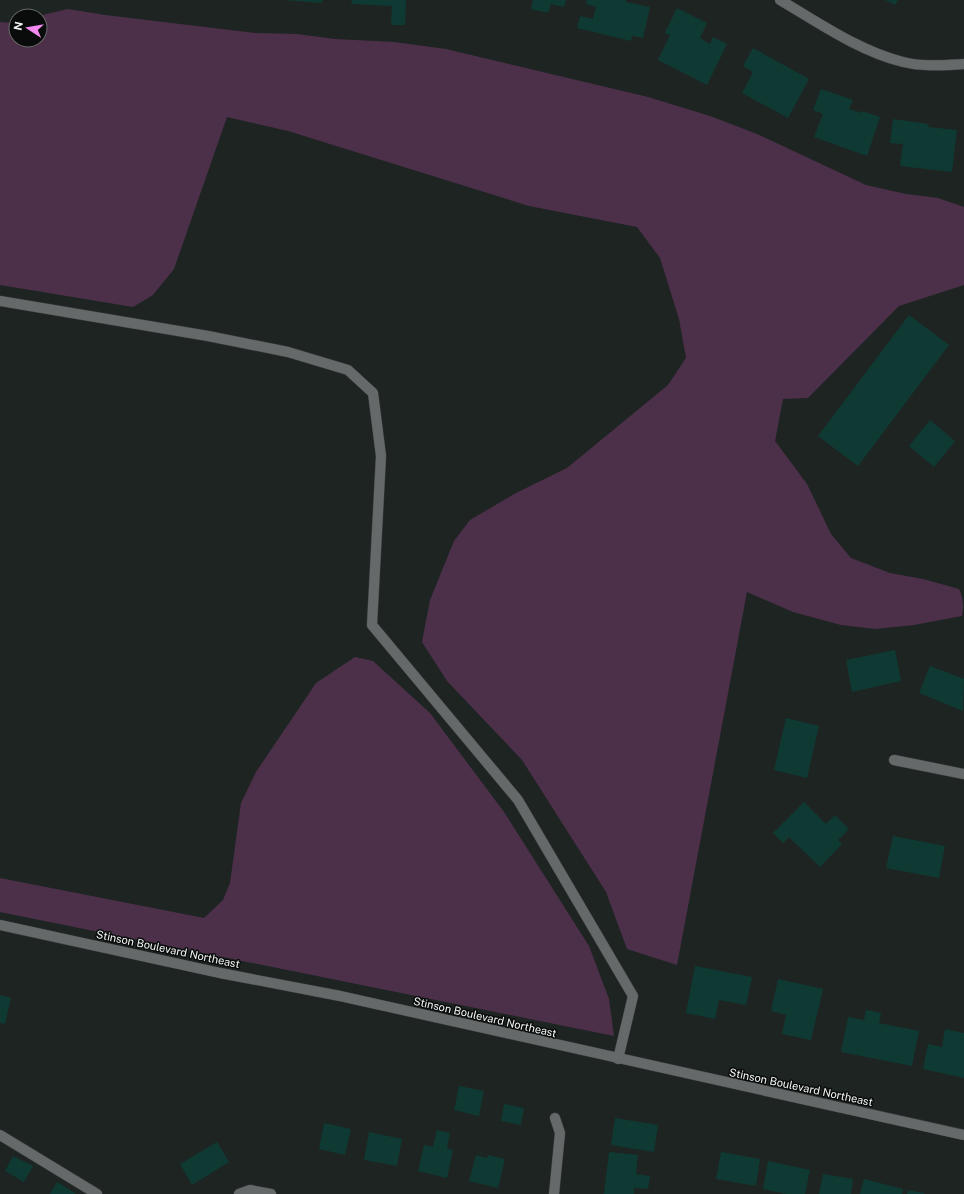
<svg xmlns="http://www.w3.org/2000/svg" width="964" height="1194" viewBox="0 0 964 1194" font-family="'Public Sans',sans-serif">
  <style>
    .green { fill: #4c304a }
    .building { fill: #0f3a33 }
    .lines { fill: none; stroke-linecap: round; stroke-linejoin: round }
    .minor-casing { stroke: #3c4140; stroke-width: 11 }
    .minor { stroke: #666969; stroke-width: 10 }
    .labels { text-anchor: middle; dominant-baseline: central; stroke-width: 3; stroke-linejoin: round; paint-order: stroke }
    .street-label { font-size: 11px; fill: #f2f6f5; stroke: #0a0c0c }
  </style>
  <rect width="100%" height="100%" fill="#1e2422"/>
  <!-- green -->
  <g class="green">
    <path d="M68,9L105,15L255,33L297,34L335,39L394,42L446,49L648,97L710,116L757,134L866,185L906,194L938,198L964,207V285L899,306L808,398L783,399L775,441L807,484L831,534L851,558L890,573L923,579L959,589C963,597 964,607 962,616L914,625L875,629L841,625L793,612L747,592L677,965L627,949L606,892L522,760L447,681L422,642L430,600L454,541L470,520L516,493L567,468L668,385L686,358L679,319L660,258L637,227L529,206L288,131L227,117L174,269L153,295L133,307L0,285V22L16,23V40H40V16H38Z"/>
    <polygon points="355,657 373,661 430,713 504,812 589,946 609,999 614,1036 0,912 0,878 204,918 223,900 230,883 241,803 256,772 316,683"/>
  </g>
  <!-- building -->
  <g class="building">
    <polygon points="283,0 322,0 322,3"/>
    <polygon points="352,0 406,0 405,25 391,25 392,6 351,4"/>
    <polygon points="533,0 566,0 564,7 551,4 548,13 531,9"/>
    <polygon points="587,0 626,0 626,2 650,7 643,38 632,36 631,41 577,28 580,16 593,19 596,7 586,4"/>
    <polygon points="885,0 898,0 895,5"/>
    <polygon points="677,8 707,23 700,38 710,44 713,37 727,44 707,85 658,60 670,35 665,33"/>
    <polygon points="753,48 809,79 788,118 742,93 753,72 743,66"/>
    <polygon points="821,89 853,100 849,109 861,113 862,111 880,117 867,156 814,137 823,114 813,110"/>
    <polygon points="893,119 929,124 928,127 957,130 952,172 900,166 903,144 890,143"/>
    <polygon points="909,315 949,345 858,466 818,436"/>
    <polygon points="930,420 955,441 934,467 909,446"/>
    <polygon points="895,650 901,681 852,692 846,660"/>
    <polygon points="930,666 964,679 963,711 919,693"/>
    <polygon points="786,718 819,726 807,778 774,770"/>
    <polygon points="804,802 826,824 835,815 849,829 838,840 842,844 820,867 789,837 783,843 773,833"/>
    <polygon points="893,836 945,846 939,878 886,868"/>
    <polygon points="695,966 752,977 746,1005 719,1000 715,1019 686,1013"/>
    <polygon points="778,979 823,989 811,1040 782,1034 786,1015 771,1011"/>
    <polygon points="0,995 11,998 5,1024 0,1023"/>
    <polygon points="866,1010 881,1013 879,1023 919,1031 912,1066 841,1052 848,1017 864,1020"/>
    <polygon points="945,1029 964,1033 964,1078 923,1069 928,1044 942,1047"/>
    <polygon points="459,1086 484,1091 479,1116 454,1110"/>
    <polygon points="504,1104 524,1108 521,1125 501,1121"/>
    <polygon points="615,1118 658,1125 654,1152 611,1145"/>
    <polygon points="324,1123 351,1129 345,1155 319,1149"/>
    <polygon points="437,1130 450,1133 447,1148 453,1150 447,1178 418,1171 424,1145 433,1147"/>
    <polygon points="369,1132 402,1139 397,1166 364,1160"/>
    <polygon points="217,1142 229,1162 192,1185 180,1164"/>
    <polygon points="609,1152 638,1155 636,1174 650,1176 648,1189 634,1188 634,1194 604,1194"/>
    <polygon points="721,1152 760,1159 756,1186 716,1179"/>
    <polygon points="476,1155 487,1158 488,1155 505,1159 498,1188 469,1181"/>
    <polygon points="13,1156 33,1166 24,1182 5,1171"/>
    <polygon points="768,1161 810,1170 805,1194 786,1194 763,1189"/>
    <polygon points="823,1174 853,1179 851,1194 819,1194"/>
    <polygon points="864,1179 903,1189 902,1194 860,1194"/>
    <polygon points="57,1182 75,1193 74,1194 50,1194"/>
    <polygon points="908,1190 924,1193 924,1194 907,1194"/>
  </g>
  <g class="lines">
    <!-- minor casing -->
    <g class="minor-casing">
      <g id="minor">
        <path d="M780,0C819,23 859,51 903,62C923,67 944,65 964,64"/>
        <polyline points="0,301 208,336 288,352 348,370 373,393 381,456 372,625 518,800 633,996 618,1059"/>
        <polyline points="894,760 964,774"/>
        <polyline points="0,925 220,973 340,996 964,1135"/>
        <polyline points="0,1135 97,1194"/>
        <polyline points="239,1194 250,1190 271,1194"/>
        <polyline points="554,1194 560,1133 555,1118"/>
      </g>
    </g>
    <!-- minor -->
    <use href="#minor" class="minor"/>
  </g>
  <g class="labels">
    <!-- street labels -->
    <g class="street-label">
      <text transform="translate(168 949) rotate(12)">Stinson Boulevard Northeast</text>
      <text transform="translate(485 1017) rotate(13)">Stinson Boulevard Northeast</text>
      <text transform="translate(801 1087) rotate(12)">Stinson Boulevard Northeast</text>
    </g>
  </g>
  <!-- north arrow -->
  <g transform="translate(28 28) rotate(282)"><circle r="19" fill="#0a0c0c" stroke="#676a69"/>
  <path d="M0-3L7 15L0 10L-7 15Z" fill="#f489f0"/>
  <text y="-6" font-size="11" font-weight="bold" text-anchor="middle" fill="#f2f6f5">N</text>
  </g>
</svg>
